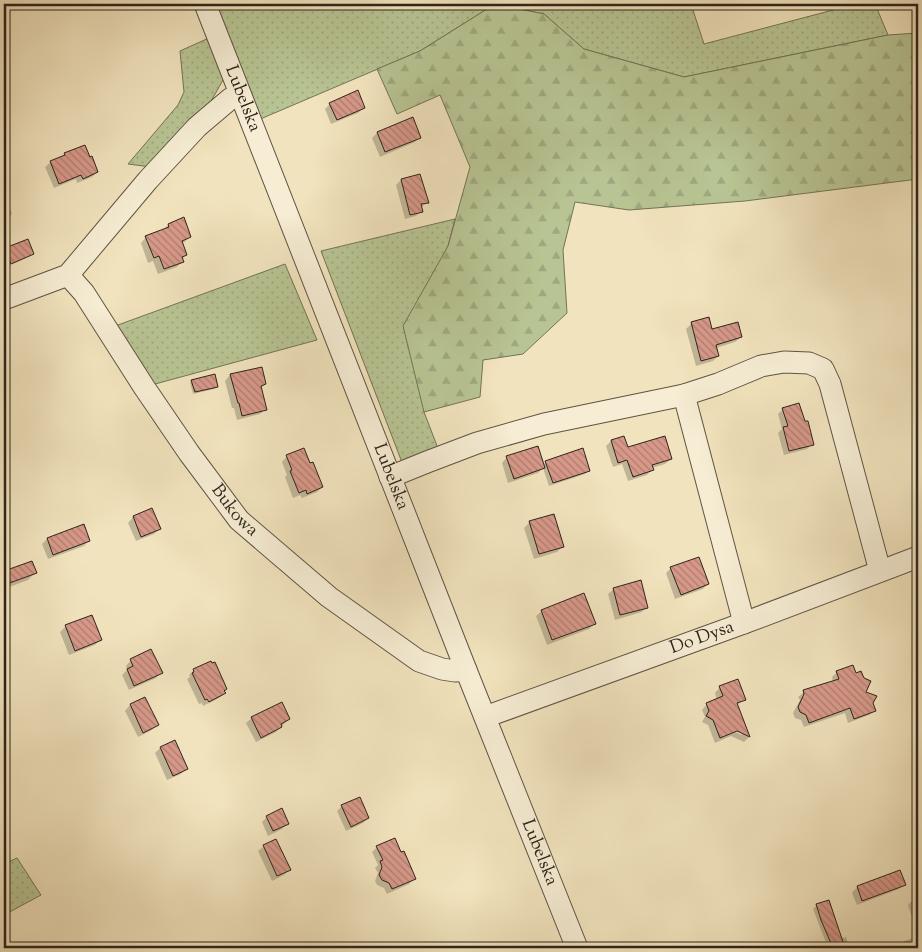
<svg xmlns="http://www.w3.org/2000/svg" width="922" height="952" viewBox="0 0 922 952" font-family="'Sorts Mill Goudy',serif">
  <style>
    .grass { fill: url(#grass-dots); stroke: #727457 }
    .forest { fill: url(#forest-firs); stroke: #727457 }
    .shadow { fill: #0003; fill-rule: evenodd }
    .building { fill: url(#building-back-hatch); stroke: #2d241b }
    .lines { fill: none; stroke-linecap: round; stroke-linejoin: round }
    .minor-casing { stroke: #5e5444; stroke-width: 23 }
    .minor { stroke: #f6edd4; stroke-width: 21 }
    .labels { text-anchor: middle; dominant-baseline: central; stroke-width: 4; stroke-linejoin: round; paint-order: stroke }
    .street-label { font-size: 18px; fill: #2d241b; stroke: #f6edd4 }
  </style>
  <defs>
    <pattern id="grass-dots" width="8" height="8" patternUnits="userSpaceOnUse" patternTransform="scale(1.25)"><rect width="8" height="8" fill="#b8c493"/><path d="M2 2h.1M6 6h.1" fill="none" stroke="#9ea87e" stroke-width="1.8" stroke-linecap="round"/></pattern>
    <pattern id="forest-firs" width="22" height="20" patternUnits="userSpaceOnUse" patternTransform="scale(1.25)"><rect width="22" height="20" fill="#b8c493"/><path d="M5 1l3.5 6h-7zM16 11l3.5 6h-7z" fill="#9ea87e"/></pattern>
    <pattern id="building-back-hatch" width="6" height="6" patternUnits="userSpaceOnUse" patternTransform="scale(1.25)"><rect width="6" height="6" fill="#d79889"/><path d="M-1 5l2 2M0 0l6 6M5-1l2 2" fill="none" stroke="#af7c6f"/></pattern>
  </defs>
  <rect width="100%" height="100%" fill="#f1e3bd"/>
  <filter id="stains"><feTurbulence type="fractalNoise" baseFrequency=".004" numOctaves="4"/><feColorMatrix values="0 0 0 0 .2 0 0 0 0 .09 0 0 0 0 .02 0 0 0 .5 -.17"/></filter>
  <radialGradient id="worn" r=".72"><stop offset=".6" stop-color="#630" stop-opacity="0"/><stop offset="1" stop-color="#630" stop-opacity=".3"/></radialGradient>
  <!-- grass -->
  <g class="grass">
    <polygon points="209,4 691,4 704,44 856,4 875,4 888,35 684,77 584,49 544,14 495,4 420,51 258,120 238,73 223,80 210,103 151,167 128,164 178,105 184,92 180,51 220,33"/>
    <polygon points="455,219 448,246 424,412 439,451 403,465 321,251"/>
    <polygon points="285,264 317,340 144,387 107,329"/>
    <polygon points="17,858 41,895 4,915 4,864"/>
  </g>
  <!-- forest -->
  <polygon class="forest" points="495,4 544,14 584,49 684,77 888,35 918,33 918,179 745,201 629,210 575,202 563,250 567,313 523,354 483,360 480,397 424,412 403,326 448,246 470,167 440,95 397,114 377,69 420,51"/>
  <!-- shadow -->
  <g class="shadow">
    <polygon points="330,104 364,108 358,113 331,124 325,109"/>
    <polygon points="412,119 420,137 415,142 380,157 372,138 377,133"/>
    <polygon points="85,146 97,172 92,177 77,183 76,179 54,188 45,167 51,162 62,157 65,154"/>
    <polygon points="401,180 427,202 421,208 422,211 416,216 405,219 396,185"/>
    <polygon points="4,193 12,214 4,220"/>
    <polygon points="168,225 190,236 185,242 181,243 186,255 182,259 182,261 177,267 158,274 153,261 148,263 141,243 146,237 163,230"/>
    <polygon points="27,241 32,254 30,256 9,265 4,251"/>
    <polygon points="708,319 711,330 741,337 735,342 716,348 718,356 713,361 696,366 686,329 691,324"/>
    <polygon points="230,375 265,384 260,389 265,409 260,414 237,420 234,408 232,408 225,381"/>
    <polygon points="192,381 217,386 214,389 193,394 190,383"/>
    <polygon points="783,409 812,444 807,449 784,455 778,433 782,429 778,414"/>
    <polygon points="623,438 627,449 671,459 665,464 652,468 652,470 647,475 628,481 622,464 613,467 606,446 611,441"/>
    <polygon points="287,456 322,487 317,492 302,498 300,495 293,498 285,477 287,475 282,462"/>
    <polygon points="507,457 543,465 546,462 589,470 585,474 549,486 543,468 538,473 508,483 502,463"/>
    <polygon points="151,510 159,529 154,534 136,541 128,523 133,517"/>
    <polygon points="530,522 563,546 557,552 534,559 524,528"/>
    <polygon points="83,526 89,540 84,546 48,559 42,544 47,539"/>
    <polygon points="31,562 35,573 28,580 4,589 4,572"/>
    <polygon points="671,568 708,584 703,589 675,599 666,573"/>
    <polygon points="614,589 647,607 642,612 615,620 608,594"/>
    <polygon points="542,611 594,624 589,629 547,645 536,616"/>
    <polygon points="91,616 100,640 95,645 69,655 60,632 66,626"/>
    <polygon points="131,660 161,672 156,678 129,690 122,675 127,670 126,666"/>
    <polygon points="194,670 223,692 224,693 219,698 203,706 202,703 199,704 187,679 190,677 189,675"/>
    <polygon points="837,672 855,674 864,692 872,702 875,710 869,715 848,723 845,713 804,727 801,720 795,718 793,713 800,700 798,697 804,692 833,682 832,677"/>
    <path d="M720,687L745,699L737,705L749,737L744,742L731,736L715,743L708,725L702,722L705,717L702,710L707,704L717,700L715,693ZM732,728L742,732V735L731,730Z"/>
    <polygon points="145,699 157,725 152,730 138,737 125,711 130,705"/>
    <polygon points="252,718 289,719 276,732 256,742 246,723"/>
    <polygon points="160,748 186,769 181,774 167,780 155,753"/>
    <polygon points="342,806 368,818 363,823 346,831 337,811"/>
    <polygon points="267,817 287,823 282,829 268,836 262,822"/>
    <polygon points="264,846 289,870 284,875 272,881 258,851"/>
    <polygon points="377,847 414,879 409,884 387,894 384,888 377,885 375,881 378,873 375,868 378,865 372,852"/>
    <polygon points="900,872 904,884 899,889 857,905 852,893 857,887"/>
    <polygon points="918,897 918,936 908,905 915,898"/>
    <polygon points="817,905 841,938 846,937 850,948 828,948 813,909"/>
    <polygon points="918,936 918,948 886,948"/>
    <polygon points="470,943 473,948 459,948"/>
  </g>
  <!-- building -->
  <g class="building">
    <polygon points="358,90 365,108 337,120 329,103"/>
    <polygon points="413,117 421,138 385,152 377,132"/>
    <polygon points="85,145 90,157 92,156 98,172 83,179 81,175 59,184 50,161 65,155 64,153"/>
    <polygon points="420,174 429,203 421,204 423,212 410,215 401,179"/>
    <polygon points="184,217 191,237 182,241 187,255 182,257 184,262 164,269 159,256 154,258 145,236 169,227 168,224"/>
    <polygon points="28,239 34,254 11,264 5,248"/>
    <polygon points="709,317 712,329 738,322 742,337 716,345 719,356 701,361 691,322"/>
    <polygon points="262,367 266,384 261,386 267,410 242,416 239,403 238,403 230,374"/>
    <polygon points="215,374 218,387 195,392 191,380"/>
    <polygon points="799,403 805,421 808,421 814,445 789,451 783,427 788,426 782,408"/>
    <polygon points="624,436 628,447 665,436 672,459 652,465 654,470 633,477 627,460 618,463 611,440"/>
    <polygon points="538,446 545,468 514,479 506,456"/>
    <polygon points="304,448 310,463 313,462 323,487 307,494 306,490 299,493 290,471 292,470 286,455"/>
    <polygon points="583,448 590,471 553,483 545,461"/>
    <polygon points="152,508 161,529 141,537 133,516"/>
    <polygon points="554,514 564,547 539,554 529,521"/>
    <polygon points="84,524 90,541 53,555 47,538"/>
    <polygon points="699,557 709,584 681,595 670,567"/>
    <polygon points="32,561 37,573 4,585 4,571"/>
    <polygon points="641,580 648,608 620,615 613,588"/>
    <polygon points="584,593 596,624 552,640 541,610"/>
    <polygon points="92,615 102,640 75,651 65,625"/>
    <polygon points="151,649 163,673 134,686 127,669 133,666 130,659"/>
    <polygon points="211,661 212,663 215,662 227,689 224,691 226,693 209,702 207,699 205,700 192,673 194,672 193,669"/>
    <polygon points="853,665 856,673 861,671 864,678 871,681 866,692 877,696 873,703 876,711 854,719 850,708 809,723 806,715 800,712 798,707 804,694 803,690 839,679 836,671"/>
    <polygon points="738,679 746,700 737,703 750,737 737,731 720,738 713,720 706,716 709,711 706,703 723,696 719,686"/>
    <polygon points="145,697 159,725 143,733 130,704"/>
    <polygon points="282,702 290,719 281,724 282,727 261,738 251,717"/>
    <polygon points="175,740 188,769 173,776 160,747"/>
    <polygon points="360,797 369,818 351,827 341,805"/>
    <polygon points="282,808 289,824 273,831 266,816"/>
    <polygon points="395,838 401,852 404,851 416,879 392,889 389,883 382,880 379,875 382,867 380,861 383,860 376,846"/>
    <polygon points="276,839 291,870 277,876 263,845"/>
    <polygon points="900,870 906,885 862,901 857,886"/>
    <polygon points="829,900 845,948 833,948 821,920 816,904"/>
  </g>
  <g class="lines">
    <!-- minor casing -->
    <g class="minor-casing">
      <g id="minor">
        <path id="s1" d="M205,4L466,670L577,948"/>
        <path id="s2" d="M68,275L84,293L144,387L189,453L239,520L329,597L419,661L442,669L455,671L466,670"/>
        <polyline points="4,299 68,275 148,180 197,127 230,99 240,94"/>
        <polyline points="684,395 744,623"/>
        <polyline points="390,477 427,462 477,443 544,424 684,395 718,384 761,366 784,362 809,363 823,369 830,384 880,571"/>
        <path id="s3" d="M485,717L744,623L918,557"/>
      </g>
    </g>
    <!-- minor -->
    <use href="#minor" class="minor"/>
  </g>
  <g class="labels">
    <!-- street labels -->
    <g class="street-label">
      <text stroke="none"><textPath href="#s1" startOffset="102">Lubelska</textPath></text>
      <text stroke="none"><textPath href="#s1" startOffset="508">Lubelska</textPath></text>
      <text stroke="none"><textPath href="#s2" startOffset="289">Bukowa</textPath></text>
      <text stroke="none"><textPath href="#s3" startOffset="231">Do Dysa</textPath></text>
      <text stroke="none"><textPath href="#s1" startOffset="912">Lubelska</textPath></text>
    </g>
  </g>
  <!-- margin -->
  <rect width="922" height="952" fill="none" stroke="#f1e3bd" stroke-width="20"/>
  <rect x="5" y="5" width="912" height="942" fill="none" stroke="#2d241b" stroke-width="2.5"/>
  <rect x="10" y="10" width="902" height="932" fill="none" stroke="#2d241b"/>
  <rect width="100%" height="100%" filter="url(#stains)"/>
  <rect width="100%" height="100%" fill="url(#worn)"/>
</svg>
